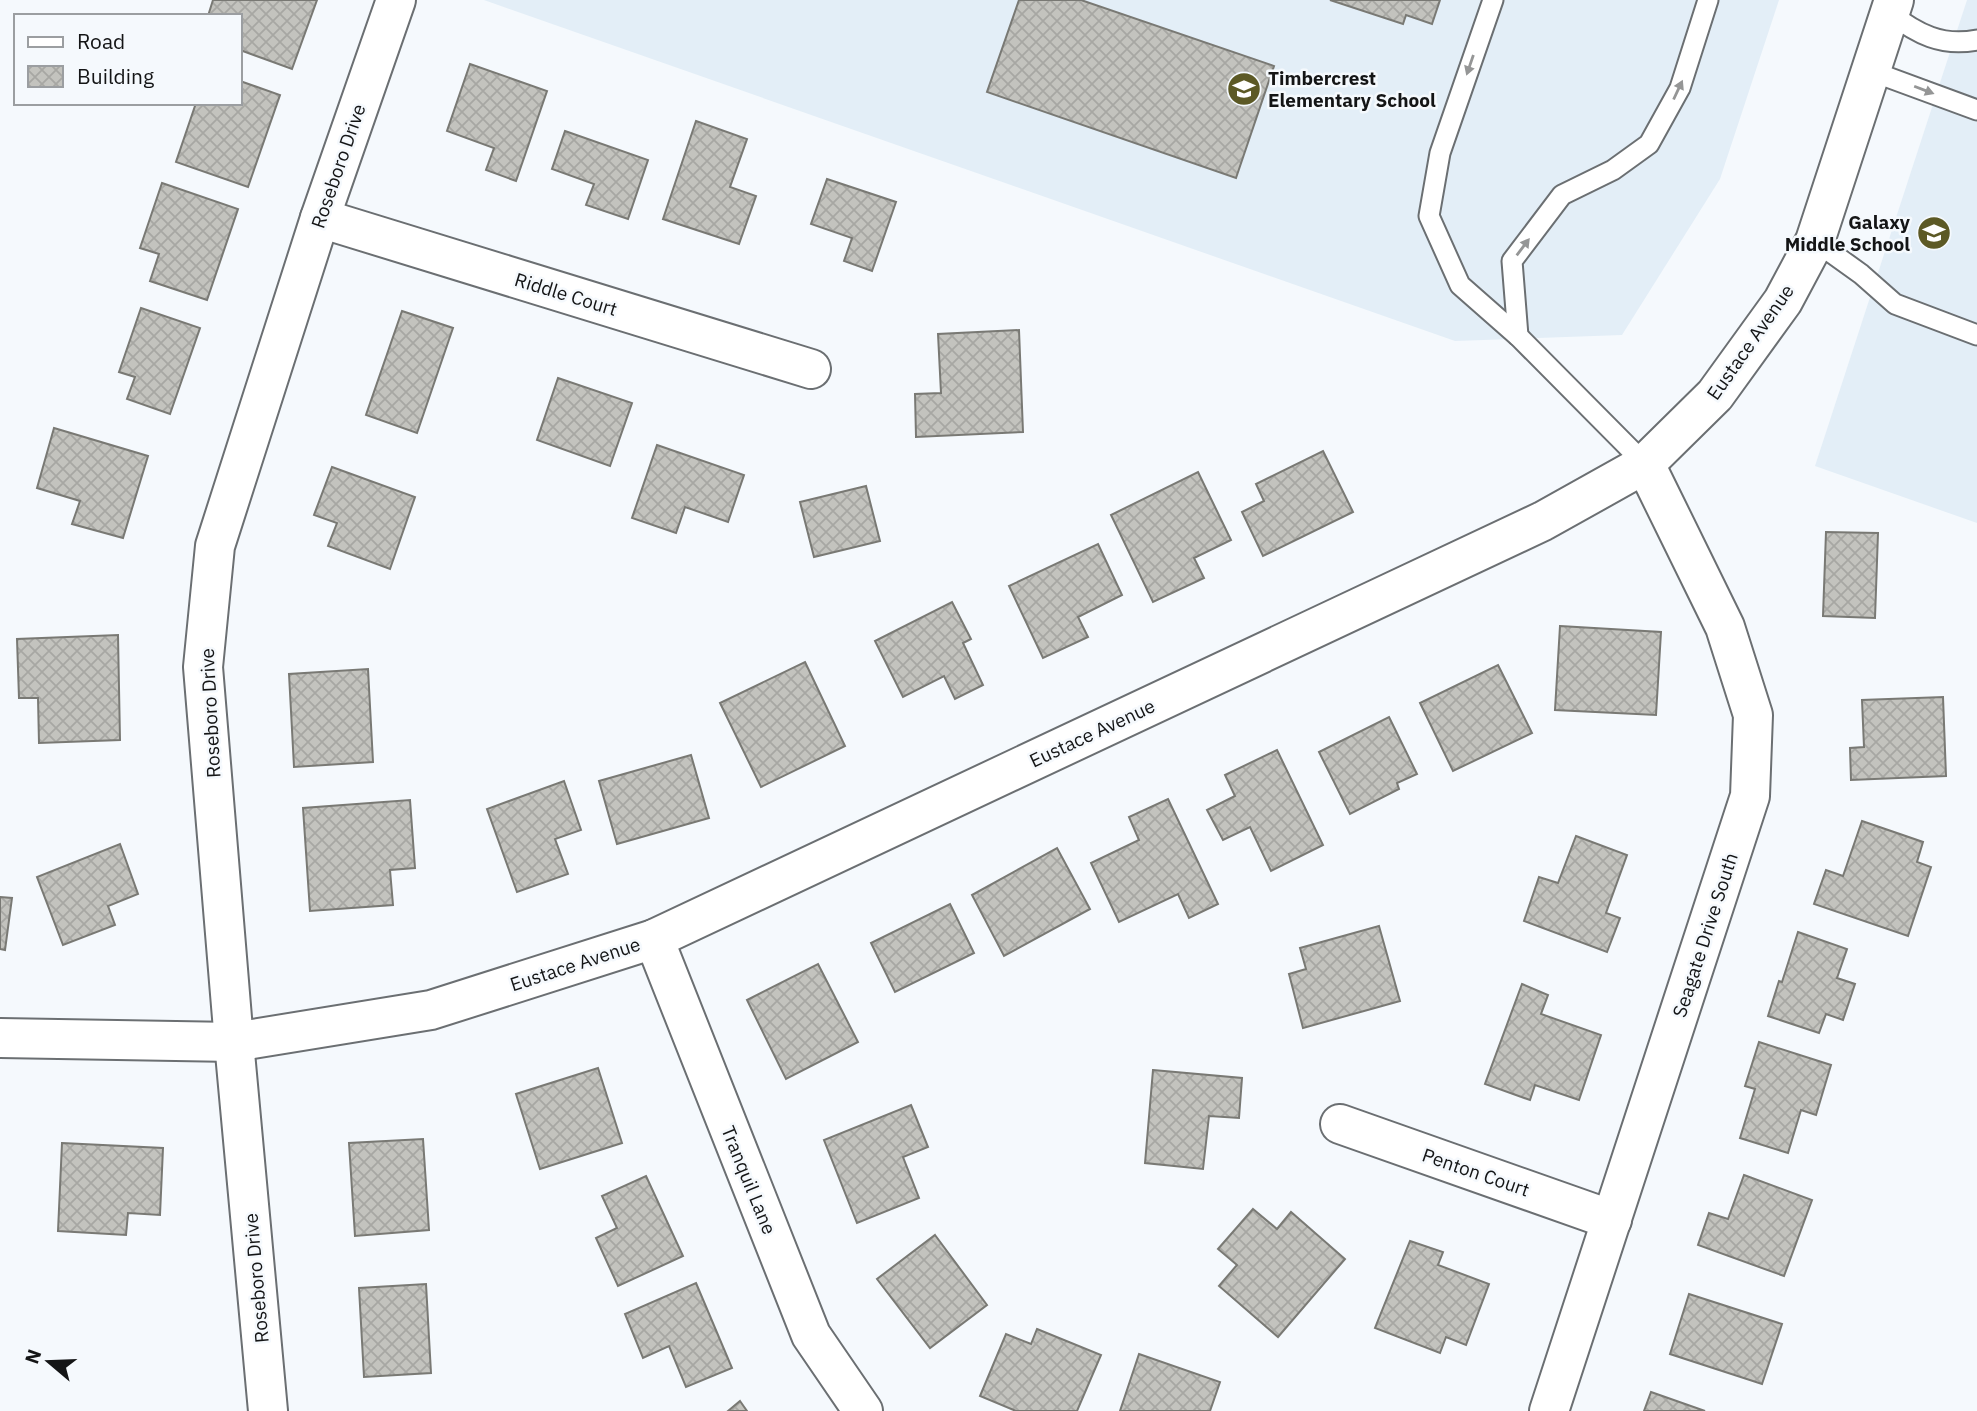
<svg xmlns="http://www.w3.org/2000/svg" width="1977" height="1411" viewBox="0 0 1977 1411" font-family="'IBM Plex Sans',sans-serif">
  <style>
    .built { fill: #e3eef7 }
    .building { fill: url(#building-cross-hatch); stroke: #797974; stroke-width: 2 }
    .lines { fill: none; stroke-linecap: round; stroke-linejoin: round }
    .service-casing { stroke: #6b6f72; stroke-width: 23 }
    .minor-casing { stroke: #6b6f72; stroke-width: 42 }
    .tertiary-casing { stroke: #6b6f72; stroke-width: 42 }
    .service { stroke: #fff; stroke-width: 19 }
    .minor { stroke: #fff; stroke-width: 38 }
    .tertiary { stroke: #fff; stroke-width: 38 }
    .oneway { fill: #959696 }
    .labels { text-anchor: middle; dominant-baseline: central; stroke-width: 5; stroke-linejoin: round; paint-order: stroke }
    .poi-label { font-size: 19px; font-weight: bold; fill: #141516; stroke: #f5f9fd; text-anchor: start }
    .street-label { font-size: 19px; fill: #141516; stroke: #f5f9fd }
  </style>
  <defs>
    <pattern id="building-cross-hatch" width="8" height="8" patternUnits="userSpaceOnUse" patternTransform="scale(1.75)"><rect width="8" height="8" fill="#c3c3be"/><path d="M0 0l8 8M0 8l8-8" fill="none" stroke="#a7a7a3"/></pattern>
  </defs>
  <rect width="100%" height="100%" fill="#f5f9fd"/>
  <!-- built -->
  <g class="built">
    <polygon points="484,0 1779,0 1720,179 1622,335 1455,341"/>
    <polygon points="1967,0 1977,0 1977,523 1815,466"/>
  </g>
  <!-- building -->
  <g class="building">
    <polygon points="213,0 317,0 292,69 240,50 240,16 208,16"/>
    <polygon points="1019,0 1081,0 1274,66 1236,178 987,92"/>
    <polygon points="1330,0 1440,0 1432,24 1406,15 1403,24"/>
    <polygon points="470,64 547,91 516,181 486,170 494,148 447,131"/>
    <polygon points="240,81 280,95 248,187 176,162 196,103 240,103"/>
    <polygon points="696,121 747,139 730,187 756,196 739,244 663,219"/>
    <polygon points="565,131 648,160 628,219 586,205 594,184 552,169"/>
    <polygon points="827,179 896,202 872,271 844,261 852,238 811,224"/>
    <polygon points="162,183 238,209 207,300 150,281 159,254 140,248"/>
    <polygon points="141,308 200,328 170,414 127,399 135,377 119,372"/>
    <polygon points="402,311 453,328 417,433 366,415"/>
    <polygon points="1019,330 1023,432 916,437 915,394 941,393 938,334"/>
    <polygon points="558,378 632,403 610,466 537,440"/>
    <polygon points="54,428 148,456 123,538 72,524 80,501 37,488"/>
    <polygon points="657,445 744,475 728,522 685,507 676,533 632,518"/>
    <polygon points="1323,451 1353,512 1263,556 1242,512 1264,501 1256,484"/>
    <polygon points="332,467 415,497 390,569 328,546 337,523 314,515"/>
    <polygon points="1198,472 1231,540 1194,558 1204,578 1153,602 1111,515"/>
    <polygon points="866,486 880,541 814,557 800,502"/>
    <polygon points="1826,532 1878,533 1875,618 1823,616"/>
    <polygon points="1098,544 1122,595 1078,617 1088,637 1043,658 1009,586"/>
    <polygon points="952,602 971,639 963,643 983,685 955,699 944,676 903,697 875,641"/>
    <polygon points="1560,626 1661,632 1656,715 1555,710"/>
    <polygon points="118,635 120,740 39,743 38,698 19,698 17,639"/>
    <polygon points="805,662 845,746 761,787 720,703"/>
    <polygon points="1498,665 1532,733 1453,771 1420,703"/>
    <polygon points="368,669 373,762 294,767 289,674"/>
    <polygon points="1943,697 1946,776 1851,780 1850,748 1864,747 1862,700"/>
    <polygon points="1389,717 1417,774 1397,783 1399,789 1350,814 1319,752"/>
    <polygon points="1277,750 1323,845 1271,871 1250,827 1223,840 1207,810 1235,796 1225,775"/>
    <polygon points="691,755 709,818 617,844 599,781"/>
    <polygon points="564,781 581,830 555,839 568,874 517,892 487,809"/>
    <polygon points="1168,799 1218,904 1189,918 1178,894 1119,922 1091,863 1139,840 1129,817"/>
    <polygon points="410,800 415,868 390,870 393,905 310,911 303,808"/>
    <polygon points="1862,821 1923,842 1917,862 1931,867 1908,936 1814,904 1826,870 1843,876"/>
    <polygon points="1576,836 1627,855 1606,913 1620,918 1607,952 1524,921 1539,877 1558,883"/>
    <polygon points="120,844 138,894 108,906 115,925 63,945 37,877"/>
    <polygon points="1057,848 1090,909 1004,956 972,895"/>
    <polygon points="0,897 12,898 5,950 0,949"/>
    <polygon points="950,904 974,953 895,992 871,943"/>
    <polygon points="1379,926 1400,1001 1303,1028 1289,974 1306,969 1300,948"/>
    <polygon points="1798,932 1847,949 1837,978 1855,984 1843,1020 1826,1014 1819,1033 1768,1016 1779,981 1782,982"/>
    <polygon points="818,964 858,1042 786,1079 747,1000"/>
    <polygon points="1522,984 1548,995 1541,1014 1601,1035 1579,1100 1535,1085 1530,1100 1485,1084"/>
    <polygon points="1759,1042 1831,1065 1816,1115 1801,1110 1788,1153 1740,1138 1755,1089 1745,1086"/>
    <polygon points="598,1068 622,1143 540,1169 516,1094"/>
    <polygon points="1153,1070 1242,1078 1239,1118 1209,1116 1203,1169 1145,1163"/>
    <polygon points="911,1105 928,1147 903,1157 919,1198 857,1223 824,1140"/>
    <polygon points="423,1139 429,1230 355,1236 349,1143"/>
    <polygon points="62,1143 163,1148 160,1215 128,1213 126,1235 58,1231"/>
    <polygon points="1744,1175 1812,1200 1784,1276 1698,1245 1709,1213 1728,1219"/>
    <polygon points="646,1176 683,1256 618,1286 596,1238 617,1228 602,1196"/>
    <polygon points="1253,1209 1277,1229 1291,1212 1345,1259 1278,1337 1219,1286 1237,1265 1218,1249"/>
    <polygon points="935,1235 987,1305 930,1348 877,1279"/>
    <polygon points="1410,1241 1443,1252 1438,1265 1489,1284 1466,1345 1446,1337 1440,1353 1375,1328"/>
    <polygon points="696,1283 732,1368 686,1387 669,1346 643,1358 625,1314"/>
    <polygon points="426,1284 431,1373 364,1377 359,1288"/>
    <polygon points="1689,1294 1782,1324 1762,1384 1670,1354"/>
    <polygon points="1037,1329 1101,1355 1077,1411 1016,1411 980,1396 1006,1334 1031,1344"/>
    <polygon points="1139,1354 1220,1382 1210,1411 1120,1411"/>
    <polygon points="1651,1392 1705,1411 1644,1411"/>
    <polygon points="740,1401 747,1411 728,1411"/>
  </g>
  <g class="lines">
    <!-- service casing -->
    <g class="service-casing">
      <g id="service">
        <polyline points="1493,0 1440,153 1429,216 1460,285 1518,336 1645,464"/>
        <path d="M1890,13C1917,34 1942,47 1977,40"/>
        <polyline points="1871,71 1977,110"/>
        <polyline points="1815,241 1861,274 1895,304 1977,335"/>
        <polyline points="1518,336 1512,261 1562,195 1613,170 1649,144 1680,88 1708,0"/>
      </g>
    </g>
    <!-- minor casing -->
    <g class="minor-casing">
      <g id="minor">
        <polyline points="320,218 811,369"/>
        <polyline points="654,939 811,1335 863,1411"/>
        <polyline points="1340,1124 1612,1220"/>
        <polyline points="268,1411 234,1042 203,667 215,546 320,218 396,0"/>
        <polyline points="1549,1411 1750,796 1753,715 1725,627 1645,464"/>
      </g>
    </g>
    <!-- tertiary casing -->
    <g class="tertiary-casing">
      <polyline id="tertiary" points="0,1038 234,1042 431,1010 654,939 1543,521 1645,464 1715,395 1783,301 1815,241 1894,0"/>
    </g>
    <!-- service -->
    <use href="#service" class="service"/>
    <!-- minor -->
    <use href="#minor" class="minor"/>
    <!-- tertiary -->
    <use href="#tertiary" class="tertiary"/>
  </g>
  <!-- one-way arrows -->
  <defs><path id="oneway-solid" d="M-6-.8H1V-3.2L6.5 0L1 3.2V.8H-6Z" transform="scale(1.75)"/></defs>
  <g class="oneway">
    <use href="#oneway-solid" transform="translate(1470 65) rotate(109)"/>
    <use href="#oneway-solid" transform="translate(1678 90) rotate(-65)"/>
    <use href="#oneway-solid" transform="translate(1924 90) rotate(21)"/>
    <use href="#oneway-solid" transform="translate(1523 247) rotate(-53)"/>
  </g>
  <!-- icons -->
  <defs>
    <g id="school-disc" transform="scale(1.75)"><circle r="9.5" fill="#5c5925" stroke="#f5f9fd"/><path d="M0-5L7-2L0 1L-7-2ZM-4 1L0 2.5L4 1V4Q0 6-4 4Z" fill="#fff"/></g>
  </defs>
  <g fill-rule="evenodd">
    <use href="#school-disc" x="1244" y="89"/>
    <use href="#school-disc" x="1934" y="233"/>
  </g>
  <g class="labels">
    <!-- poi labels -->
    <g class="poi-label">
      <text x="1268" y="78">Timbercrest<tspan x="1268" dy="22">Elementary School</tspan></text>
      <text x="1910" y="222" text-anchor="end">Galaxy<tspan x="1910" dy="22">Middle School</tspan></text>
    </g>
    <!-- street labels -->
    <g class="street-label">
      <text transform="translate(338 166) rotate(-71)">Roseboro Drive</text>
      <text transform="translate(566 294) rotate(17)">Riddle Court</text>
      <text transform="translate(1750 342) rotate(-55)">Eustace Avenue</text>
      <text transform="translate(210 713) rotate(-93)">Roseboro Drive</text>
      <text transform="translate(1092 733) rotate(-25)">Eustace Avenue</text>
      <text transform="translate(1705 935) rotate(-72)">Seagate Drive South</text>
      <text transform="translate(575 964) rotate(-18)">Eustace Avenue</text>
      <text transform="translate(1476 1172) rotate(19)">Penton Court</text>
      <text transform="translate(749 1180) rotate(68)">Tranquil Lane</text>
      <text transform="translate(256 1278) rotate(-95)">Roseboro Drive</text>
    </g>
  </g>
  <!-- legend -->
  <rect x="14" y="14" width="228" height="91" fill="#f5f9fd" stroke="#9b9ea1" stroke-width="2"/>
  <rect x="28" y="37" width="35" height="10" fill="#ffffff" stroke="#9b9ea1" stroke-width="2"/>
  <text x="77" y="49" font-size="21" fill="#141516">Road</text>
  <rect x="28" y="66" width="35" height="21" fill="url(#building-cross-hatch)" stroke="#9b9ea1" stroke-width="2"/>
  <text x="77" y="84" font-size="21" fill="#141516">Building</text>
  <!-- north arrow -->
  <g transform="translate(49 1362) rotate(289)" stroke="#f5f9fd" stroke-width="5" paint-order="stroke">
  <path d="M0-5L12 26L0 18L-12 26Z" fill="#141516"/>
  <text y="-10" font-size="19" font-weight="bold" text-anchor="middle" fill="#141516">N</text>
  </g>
</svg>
